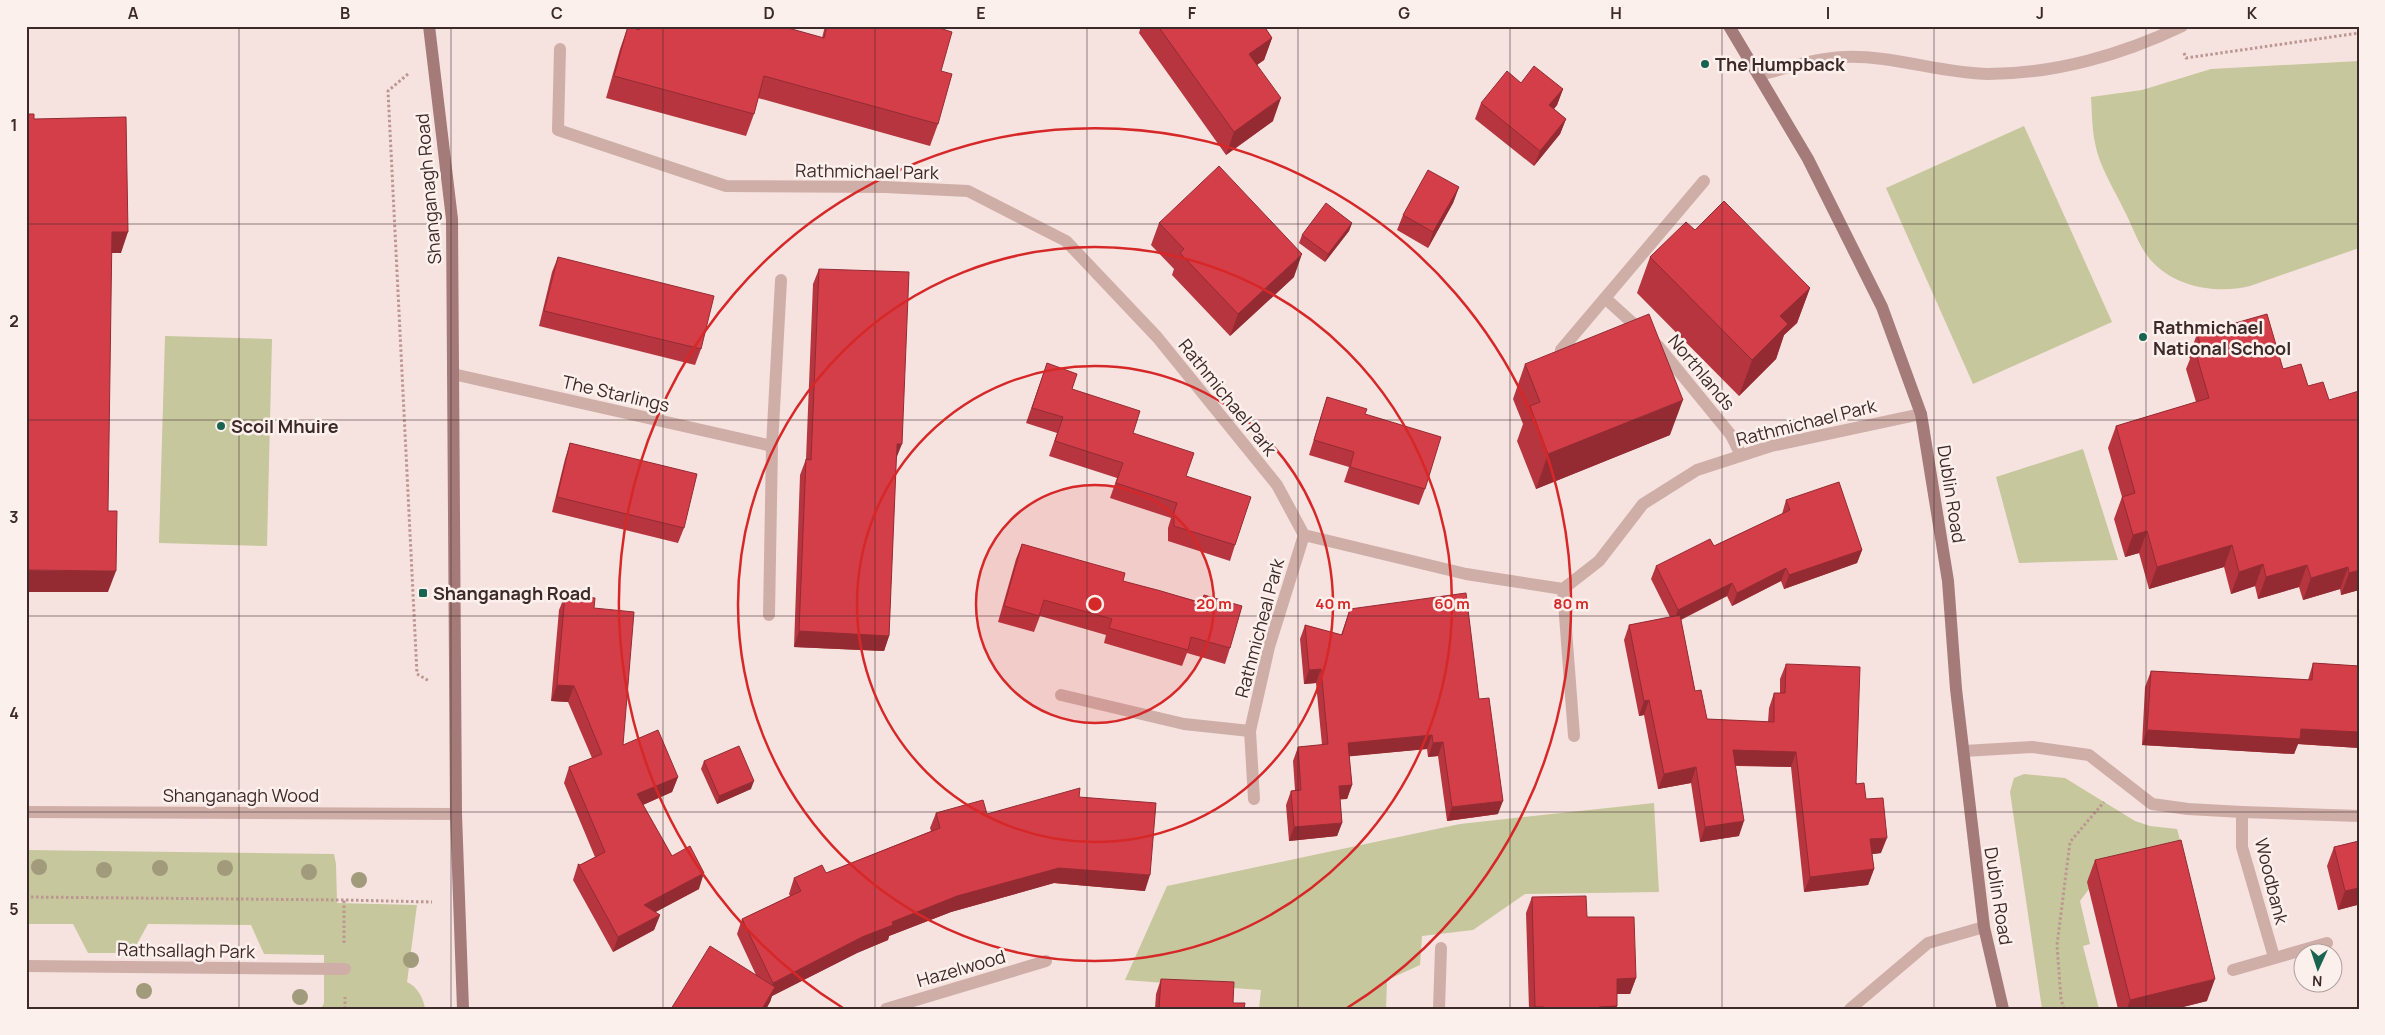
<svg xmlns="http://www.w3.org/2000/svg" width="2385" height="1035" viewBox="0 0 2385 1035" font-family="Manrope,sans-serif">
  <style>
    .green { fill: #c6c79c }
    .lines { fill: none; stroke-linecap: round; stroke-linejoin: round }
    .path { stroke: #bc9792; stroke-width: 3; stroke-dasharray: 2.5 2.5; stroke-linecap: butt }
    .minor { stroke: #d0aea8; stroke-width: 12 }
    .tertiary { stroke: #d0aea8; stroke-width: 12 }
    .secondary { stroke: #a47b79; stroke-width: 12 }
    .tree { fill: #a19a7b }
    .wall { fill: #b6353f }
    .shaded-wall { fill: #942b33 }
    .building { fill: #d43e49; stroke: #942b33 }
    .grid { fill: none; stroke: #3c2929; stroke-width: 1; stroke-opacity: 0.55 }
    .ring { fill: none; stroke: #d62828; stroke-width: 2.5 }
    .poi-dot { fill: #196451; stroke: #fcf0ec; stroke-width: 2 }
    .labels { text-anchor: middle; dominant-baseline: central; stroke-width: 5; stroke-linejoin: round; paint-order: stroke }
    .poi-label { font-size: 18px; font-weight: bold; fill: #3c2929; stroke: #fcf0ec; text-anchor: start }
    .street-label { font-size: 18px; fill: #3c2929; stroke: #fcf0ec }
    .centre { fill: #d62828; stroke: #fcf0ec; stroke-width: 2.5 }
    .ring-label { font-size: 15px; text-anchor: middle; font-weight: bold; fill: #d62828; stroke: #fcf0ec; stroke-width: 5; stroke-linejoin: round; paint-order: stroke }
    .neatline { fill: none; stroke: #3c2929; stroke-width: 2 }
    .grid-label { font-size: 16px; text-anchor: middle; font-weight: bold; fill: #3c2929 }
  </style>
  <rect width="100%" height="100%" fill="#f6e3df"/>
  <!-- green -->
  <g class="green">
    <path d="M2359,61V248L2250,286C2213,295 2166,286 2144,251C2136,238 2131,223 2124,210C2114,189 2099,166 2095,143C2092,129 2092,112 2091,97L2142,90L2211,69Z"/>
    <polygon points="2024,126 2112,322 1973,384 1886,188"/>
    <polygon points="165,336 272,339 267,546 159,543"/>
    <polygon points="2083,449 2118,560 2019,563 1996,477"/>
    <polygon points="2024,774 2065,778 2135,821 2150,826 2177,829 2183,851 2104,869 2080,901 2090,944 2083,946 2099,1009 2042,1009 2010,792 2014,778"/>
    <polygon points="1654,803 1659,892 1525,894 1473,930 1422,936 1420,965 1387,980 1386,1009 1259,1009 1261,990 1125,980 1167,886 1460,824"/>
    <path d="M26,850L334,854L336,864L337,903L417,905L407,982C417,986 424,999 425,1009H321L324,1003V955L264,954L251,925L148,924L132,953H88L73,924H26Z"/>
  </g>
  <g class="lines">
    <!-- path -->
    <g class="path">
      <polyline points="2184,53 2186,58 2359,33"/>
      <polyline points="408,74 388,91 417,674 429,681"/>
      <polyline points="26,897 344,900"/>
      <polyline points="344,943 344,900 432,902"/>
      <polyline points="345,1009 345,997"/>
      <polyline points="2064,1009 2061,999 2057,945 2070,842 2104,802"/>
    </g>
    <!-- minor -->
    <g class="minor">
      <polyline points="560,49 558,130 726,186 885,187 968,191 1066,241 1157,337 1277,485 1304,535 1466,574 1563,589 1599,561 1643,504 1697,470 1771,446 1921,414"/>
      <polyline points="1605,298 1659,347 1731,435 1741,455"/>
      <polyline points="1561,350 1704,181"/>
      <polyline points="453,374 772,446"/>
      <polyline points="1563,589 1574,736"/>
      <polyline points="769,615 772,446 781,280"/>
      <polyline points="1061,695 1184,724 1250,731"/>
      <polyline points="1964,751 2032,747 2089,755 2152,804 2188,809 2242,812 2359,816"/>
      <polyline points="1254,799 1250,731 1269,647 1304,535"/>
      <polyline points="26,812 456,814"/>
      <polyline points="2242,812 2242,847 2274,957"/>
      <polyline points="26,966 345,969"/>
      <polyline points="2233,970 2327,943"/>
      <polyline points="886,1009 1046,961"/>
      <polyline points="1439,1009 1441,948"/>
      <polyline points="1850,1009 1928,943 1984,927"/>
    </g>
    <!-- tertiary -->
    <path class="tertiary" d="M1759,75C1787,68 1816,58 1844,57C1893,55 1939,73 1988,74C2054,74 2122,55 2182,26"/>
    <!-- secondary -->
    <g class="secondary">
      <polyline points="429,26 452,219 456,814 463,1009"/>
      <polyline points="1729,26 1808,159 1882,307 1921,414 1948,581 1956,689 1984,927 2003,1009"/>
    </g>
  </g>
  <!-- trees -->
  <g class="tree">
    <circle cx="39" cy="867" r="8"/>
    <circle cx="160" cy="868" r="8"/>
    <circle cx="225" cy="868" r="8"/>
    <circle cx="104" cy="870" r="8"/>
    <circle cx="309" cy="872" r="8"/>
    <circle cx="359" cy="880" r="8"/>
    <circle cx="411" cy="960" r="8"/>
    <circle cx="144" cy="991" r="8"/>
    <circle cx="300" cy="997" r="8"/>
  </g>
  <!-- wall -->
  <g class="wall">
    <polygon points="628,26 637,29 638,26 781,26 822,38 825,26 933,26 941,71 938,124 930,146 758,98 754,114 746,136 606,98 620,49"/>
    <polygon points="1141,26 1264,26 1272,38 1264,60 1257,65 1273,121 1226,155 1139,33"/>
    <polygon points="1521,83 1563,89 1557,105 1554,109 1566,119 1560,134 1534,166 1475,119 1481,103"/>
    <polygon points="1459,187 1453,203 1428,248 1397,230 1403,215"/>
    <polygon points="1159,223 1294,277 1230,336 1172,275 1174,269 1151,245"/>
    <polygon points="1352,223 1349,231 1325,262 1299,243 1302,235"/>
    <polygon points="1695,230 1810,288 1797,323 1784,335 1776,359 1739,396 1637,293 1650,257"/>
    <polygon points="558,257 701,349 695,365 539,326 552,272"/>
    <polygon points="819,269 896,459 889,636 884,651 794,647 800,475 806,459 813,284"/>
    <polygon points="2197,334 2283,369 2359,590 2341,595 2340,589 2303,600 2299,587 2258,599 2255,586 2231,594 2224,567 2149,589 2139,553 2125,557 2114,519 2122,497 2108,448 2116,426 2196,402 2186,369 2190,359 2189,356"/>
    <polygon points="1047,363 1072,389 1133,433 1186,476 1235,545 1230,561 1168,541 1168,528 1171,518 1110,498 1117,478 1049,456 1057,433 1026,423"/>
    <polygon points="1525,364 1670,435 1536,489 1517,441 1523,424 1513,399"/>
    <polygon points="1327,397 1365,414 1425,489 1419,505 1344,482 1349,467 1309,455 1322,413"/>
    <polygon points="570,443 684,528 678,543 552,512 565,459"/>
    <polygon points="1786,500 1862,550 1857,563 1784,589 1781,581 1732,606 1727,596 1681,620 1695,691 1707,719 1768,722 1769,708 1774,693 1780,693 1780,679 1786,664 1866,799 1881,853 1872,854 1874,869 1868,885 1804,892 1791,767 1736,766 1739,836 1700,842 1691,783 1658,789 1644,715 1639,716 1624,640 1629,625 1670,617 1651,579 1656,566 1714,546 1782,514"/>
    <polygon points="1022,544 1123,581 1201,602 1204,595 1230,648 1225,664 1187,653 1182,666 1104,643 1106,635 1040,616 1034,632 998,622 1016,559"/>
    <polygon points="565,595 594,608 623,745 678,777 672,792 643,805 672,856 699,889 655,912 660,915 654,930 613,952 573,880 578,864 580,865 595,857 564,783 569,767 592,758 568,702 551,701 559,610"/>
    <polygon points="1350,609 1479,699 1498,814 1447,821 1438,756 1428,757 1427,749 1349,756 1352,785 1347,799 1340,799 1342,823 1337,836 1289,841 1286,805 1291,791 1295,790 1293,761 1298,747 1322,745 1316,683 1304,684 1300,639 1305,625 1341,635"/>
    <polygon points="2313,663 2359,666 2359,748 2298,744 2294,754 2142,745 2145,687 2151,671 2308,680"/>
    <polygon points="704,761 751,789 717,804 701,769"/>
    <polygon points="1079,797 1145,891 1054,883 951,912 889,936 888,940 857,953 772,996 770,1002 766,1009 671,1009 756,975 737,934 742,919 790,896 789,894 794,878 826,873 931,831 930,828 936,813 987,814"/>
    <polygon points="2359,841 2359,911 2357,905 2338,910 2327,866 2334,847"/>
    <polygon points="2095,860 2207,1001 2175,1009 2118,1009 2087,882"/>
    <polygon points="1532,897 1587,917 1636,978 1630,994 1617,994 1616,1009 1529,1009 1526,913"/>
    <polygon points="1161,979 1233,1003 1244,1009 1155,1009 1156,994"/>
  </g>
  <!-- shaded-wall -->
  <g class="shaded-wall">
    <polygon points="1272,38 1264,60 1241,76 1249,54"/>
    <polygon points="1563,89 1557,105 1544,121 1549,105"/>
    <polygon points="1281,98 1273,121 1226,155 1234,132"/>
    <polygon points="1566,119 1560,134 1534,166 1540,151"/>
    <polygon points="1459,187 1453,203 1428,248 1433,232"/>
    <polygon points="1352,223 1349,231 1325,262 1328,254"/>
    <polygon points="112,232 128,232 121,253 104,253"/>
    <polygon points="1302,254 1294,277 1230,336 1238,314"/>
    <polygon points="1810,288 1797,323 1784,335 1776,359 1739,396 1752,360 1780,316"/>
    <polygon points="1683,400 1670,435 1536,489 1548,454"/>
    <polygon points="897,444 902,444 896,459"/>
    <polygon points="2147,531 2139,553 2125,557 2133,535"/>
    <polygon points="2232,545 2224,567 2149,589 2157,567"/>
    <polygon points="1862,550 1857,563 1784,589 1789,575"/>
    <polygon points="2263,564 2255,586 2231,594 2239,572"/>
    <polygon points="2307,565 2299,587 2258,599 2266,577"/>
    <polygon points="2348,567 2340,589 2303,600 2311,578"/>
    <polygon points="1786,568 1781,581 1732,606 1737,593"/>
    <polygon points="26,570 116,571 108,592 26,592"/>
    <polygon points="2359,570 2359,590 2341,595 2349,573"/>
    <polygon points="1732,583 1727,596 1673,623 1678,610"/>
    <polygon points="799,631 889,636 884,651 794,647"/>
    <polygon points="1321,669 1316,683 1304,684 1309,670"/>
    <polygon points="557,685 574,686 568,702 551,701"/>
    <polygon points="1649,700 1644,715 1639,716 1644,701"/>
    <polygon points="2301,729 2359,732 2359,748 2298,744 2294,754 2142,745 2147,730"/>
    <polygon points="1432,735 1427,749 1343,757 1348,743"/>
    <polygon points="1443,742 1438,756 1428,757 1433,743"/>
    <polygon points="1733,750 1796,752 1791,767 1728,765"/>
    <polygon points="1696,767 1691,783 1658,789 1664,774"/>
    <polygon points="678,777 672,792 631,810 637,794"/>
    <polygon points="754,781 751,789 717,804 719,796"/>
    <polygon points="1352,785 1347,799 1334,800 1339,786"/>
    <polygon points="1503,801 1498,814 1447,821 1452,807"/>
    <polygon points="1744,821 1739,836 1700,842 1705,827"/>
    <polygon points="1342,823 1337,836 1289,841 1294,827"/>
    <polygon points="1887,838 1881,853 1865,855 1870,839"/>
    <polygon points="1059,868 1150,875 1145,891 1054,883 951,912 889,936 888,940 857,953 772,996 770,1002 766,1009 762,1009 767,998 773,983 892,922 957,896"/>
    <polygon points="1874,869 1868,885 1804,892 1810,877"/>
    <polygon points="704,873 699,889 639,921 644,905"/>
    <polygon points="2359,888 2359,901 2357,905 2338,910 2345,891"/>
    <polygon points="660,915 654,930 613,952 618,937"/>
    <polygon points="1636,978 1630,994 1611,994 1617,979"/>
    <polygon points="2215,979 2207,1001 2175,1009 2127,1009 2130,1000"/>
    <polygon points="1617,1006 1616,1009 1598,1009 1599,1007"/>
    <rect x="1535" y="1007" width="9" height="2"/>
  </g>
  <!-- building -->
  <g class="building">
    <polygon points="628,26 639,30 640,26 781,26 824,38 827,26 933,26 952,32 941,71 952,74 938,124 764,76 754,114 614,76"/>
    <polygon points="1158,26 1264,26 1272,38 1249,54 1281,98 1234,132"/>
    <polygon points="1534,66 1563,89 1549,105 1566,119 1540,151 1481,103 1507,71 1521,83"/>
    <polygon points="26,114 34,114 34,119 126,117 128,232 112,232 108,511 117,511 116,571 26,570"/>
    <polygon points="1219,166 1302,254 1238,314 1180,253 1184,249 1159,223"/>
    <polygon points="1428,170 1459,187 1433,232 1403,215"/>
    <polygon points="1724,201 1810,288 1780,316 1788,324 1752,360 1650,257 1686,222 1695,230"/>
    <polygon points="1326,203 1352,223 1328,254 1302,235"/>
    <polygon points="558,257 714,296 701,349 544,311"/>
    <polygon points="819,269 909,272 902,444 897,444 889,636 799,631 806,459 811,460"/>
    <polygon points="1649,314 1683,400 1548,454 1530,406 1540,402 1525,364"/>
    <polygon points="2267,314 2283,369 2301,364 2308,386 2323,382 2329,400 2359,391 2359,570 2349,573 2348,567 2311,578 2307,565 2266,577 2263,564 2239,572 2232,545 2157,567 2147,531 2133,535 2122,497 2135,493 2116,426 2209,398 2194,347 2201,346 2197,334"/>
    <polygon points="1047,363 1077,374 1072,389 1140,411 1133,433 1194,453 1186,476 1251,497 1235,545 1174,526 1174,512 1177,503 1116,483 1123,463 1055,441 1063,417 1032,408"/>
    <polygon points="1327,397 1367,409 1365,414 1441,437 1425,489 1350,467 1354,452 1314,440"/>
    <polygon points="570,443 697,474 684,528 557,497"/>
    <polygon points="1839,482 1862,550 1789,575 1786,568 1737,593 1732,583 1678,610 1656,566 1710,539 1714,546 1790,510 1786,500"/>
    <polygon points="1022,544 1125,573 1123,581 1161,591 1201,603 1204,595 1242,606 1230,648 1191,637 1188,650 1109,628 1112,619 1044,600 1039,616 1004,606"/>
    <polygon points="1466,593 1479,699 1489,698 1503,801 1452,807 1443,742 1433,743 1432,735 1348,743 1352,785 1339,786 1342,823 1294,827 1291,791 1301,790 1298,747 1328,744 1321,669 1309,670 1305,625 1342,635 1350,609"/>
    <polygon points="565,595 595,598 594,608 634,612 623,745 658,730 678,777 637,794 672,856 690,846 704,873 644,905 660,915 618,937 578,864 580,865 605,852 569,767 602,754 574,686 557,685"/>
    <polygon points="1680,615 1695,691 1701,690 1707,719 1774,722 1774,693 1785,693 1786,664 1860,667 1856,784 1864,783 1866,799 1883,798 1887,838 1870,839 1874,869 1810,877 1796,752 1733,750 1744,821 1705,827 1696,767 1664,774 1649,700 1644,701 1629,625"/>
    <polygon points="2313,663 2359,666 2359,732 2301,729 2300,739 2147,730 2151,671 2312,680"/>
    <polygon points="739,746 754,781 719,796 704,761"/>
    <polygon points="1080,788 1079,797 1156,803 1150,875 1059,868 957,896 892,922 893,925 862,937 773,983 742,919 801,891 794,878 822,865 826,873 940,828 936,813 983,800 987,814"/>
    <polygon points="2181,840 2215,979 2130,1000 2095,860"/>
    <polygon points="2359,841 2359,888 2345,891 2334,847"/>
    <polygon points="1586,896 1587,917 1634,917 1636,978 1617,979 1617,1006 1599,1007 1599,1009 1544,1009 1544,1007 1535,1007 1532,897"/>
    <polygon points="710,946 775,987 762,1009 671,1009"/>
    <polygon points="1161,979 1234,982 1233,1003 1245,1003 1244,1009 1159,1009"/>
  </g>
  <!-- grid -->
  <path class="grid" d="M239,26V1009M451,26V1009M663,26V1009M875,26V1009M1087,26V1009M1298,26V1009M1510,26V1009M1722,26V1009M1934,26V1009M2146,26V1009M26,224H2359M26,420H2359M26,616H2359M26,812H2359"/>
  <!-- distance rings -->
  <circle cx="1095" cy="604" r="119" fill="#d62828" fill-opacity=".12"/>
  <g class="ring">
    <circle cx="1095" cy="604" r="119"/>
    <circle cx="1095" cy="604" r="238"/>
    <circle cx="1095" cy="604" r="357"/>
    <path d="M843 1008A476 476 0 1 1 1347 1008"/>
  </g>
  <!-- markers -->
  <g class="poi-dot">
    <circle cx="1705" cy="64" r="5"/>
    <circle cx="2143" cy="337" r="5"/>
    <circle cx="221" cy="426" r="5"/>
    <rect x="418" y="588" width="10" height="10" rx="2.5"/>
  </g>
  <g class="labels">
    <!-- poi labels -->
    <g class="poi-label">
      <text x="1715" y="64">The Humpback</text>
      <text x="2153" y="327">Rathmichael<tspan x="2153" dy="21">National School</tspan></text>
      <text x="231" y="426">Scoil Mhuire</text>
      <text x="433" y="593">Shanganagh Road</text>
    </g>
    <!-- street labels -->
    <g class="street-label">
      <text transform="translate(867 171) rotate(1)">Rathmichael Park</text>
      <text transform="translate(428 189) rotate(-95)">Shanganagh Road</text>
      <text transform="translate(1702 372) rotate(50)">Northlands</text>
      <text transform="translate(616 393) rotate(13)">The Starlings</text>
      <text transform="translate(1228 397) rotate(51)">Rathmichael Park</text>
      <text transform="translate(1806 422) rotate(-14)">Rathmichael Park</text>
      <text transform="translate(1952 494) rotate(81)">Dublin Road</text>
      <text transform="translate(1259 628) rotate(-75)">Rathmicheal Park</text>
      <text x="241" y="795">Shanganagh Wood</text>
      <text transform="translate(2272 881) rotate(76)">Woodbank</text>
      <text transform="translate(1999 896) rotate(81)">Dublin Road</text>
      <text transform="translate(186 950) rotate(1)">Rathsallagh Park</text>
      <text transform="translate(961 968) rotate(-16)">Hazelwood</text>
    </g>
  </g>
  <circle cx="1095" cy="604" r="8" class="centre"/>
  <g class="ring-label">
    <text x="1214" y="609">20 m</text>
    <text x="1333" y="609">40 m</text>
    <text x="1452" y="609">60 m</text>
    <text x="1571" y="609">80 m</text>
  </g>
  <!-- border -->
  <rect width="2385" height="1035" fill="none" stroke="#fcf0ec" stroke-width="55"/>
  <!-- north arrow -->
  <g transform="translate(2318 968) rotate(183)"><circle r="24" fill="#fcf0ec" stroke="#afa09e"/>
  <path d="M0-4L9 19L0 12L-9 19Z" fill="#196451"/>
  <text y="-8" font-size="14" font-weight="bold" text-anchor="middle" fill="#3c2929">N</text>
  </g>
  <rect x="28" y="28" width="2330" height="980" class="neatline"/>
  <g class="grid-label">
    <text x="133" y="19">A</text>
    <text x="345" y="19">B</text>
    <text x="557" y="19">C</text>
    <text x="769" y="19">D</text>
    <text x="981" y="19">E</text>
    <text x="1192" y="19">F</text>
    <text x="1404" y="19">G</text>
    <text x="1616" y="19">H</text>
    <text x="1828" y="19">I</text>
    <text x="2040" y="19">J</text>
    <text x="2252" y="19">K</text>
    <text x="14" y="131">1</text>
    <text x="14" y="327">2</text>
    <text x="14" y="523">3</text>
    <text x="14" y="719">4</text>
    <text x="14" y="915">5</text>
  </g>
</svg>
